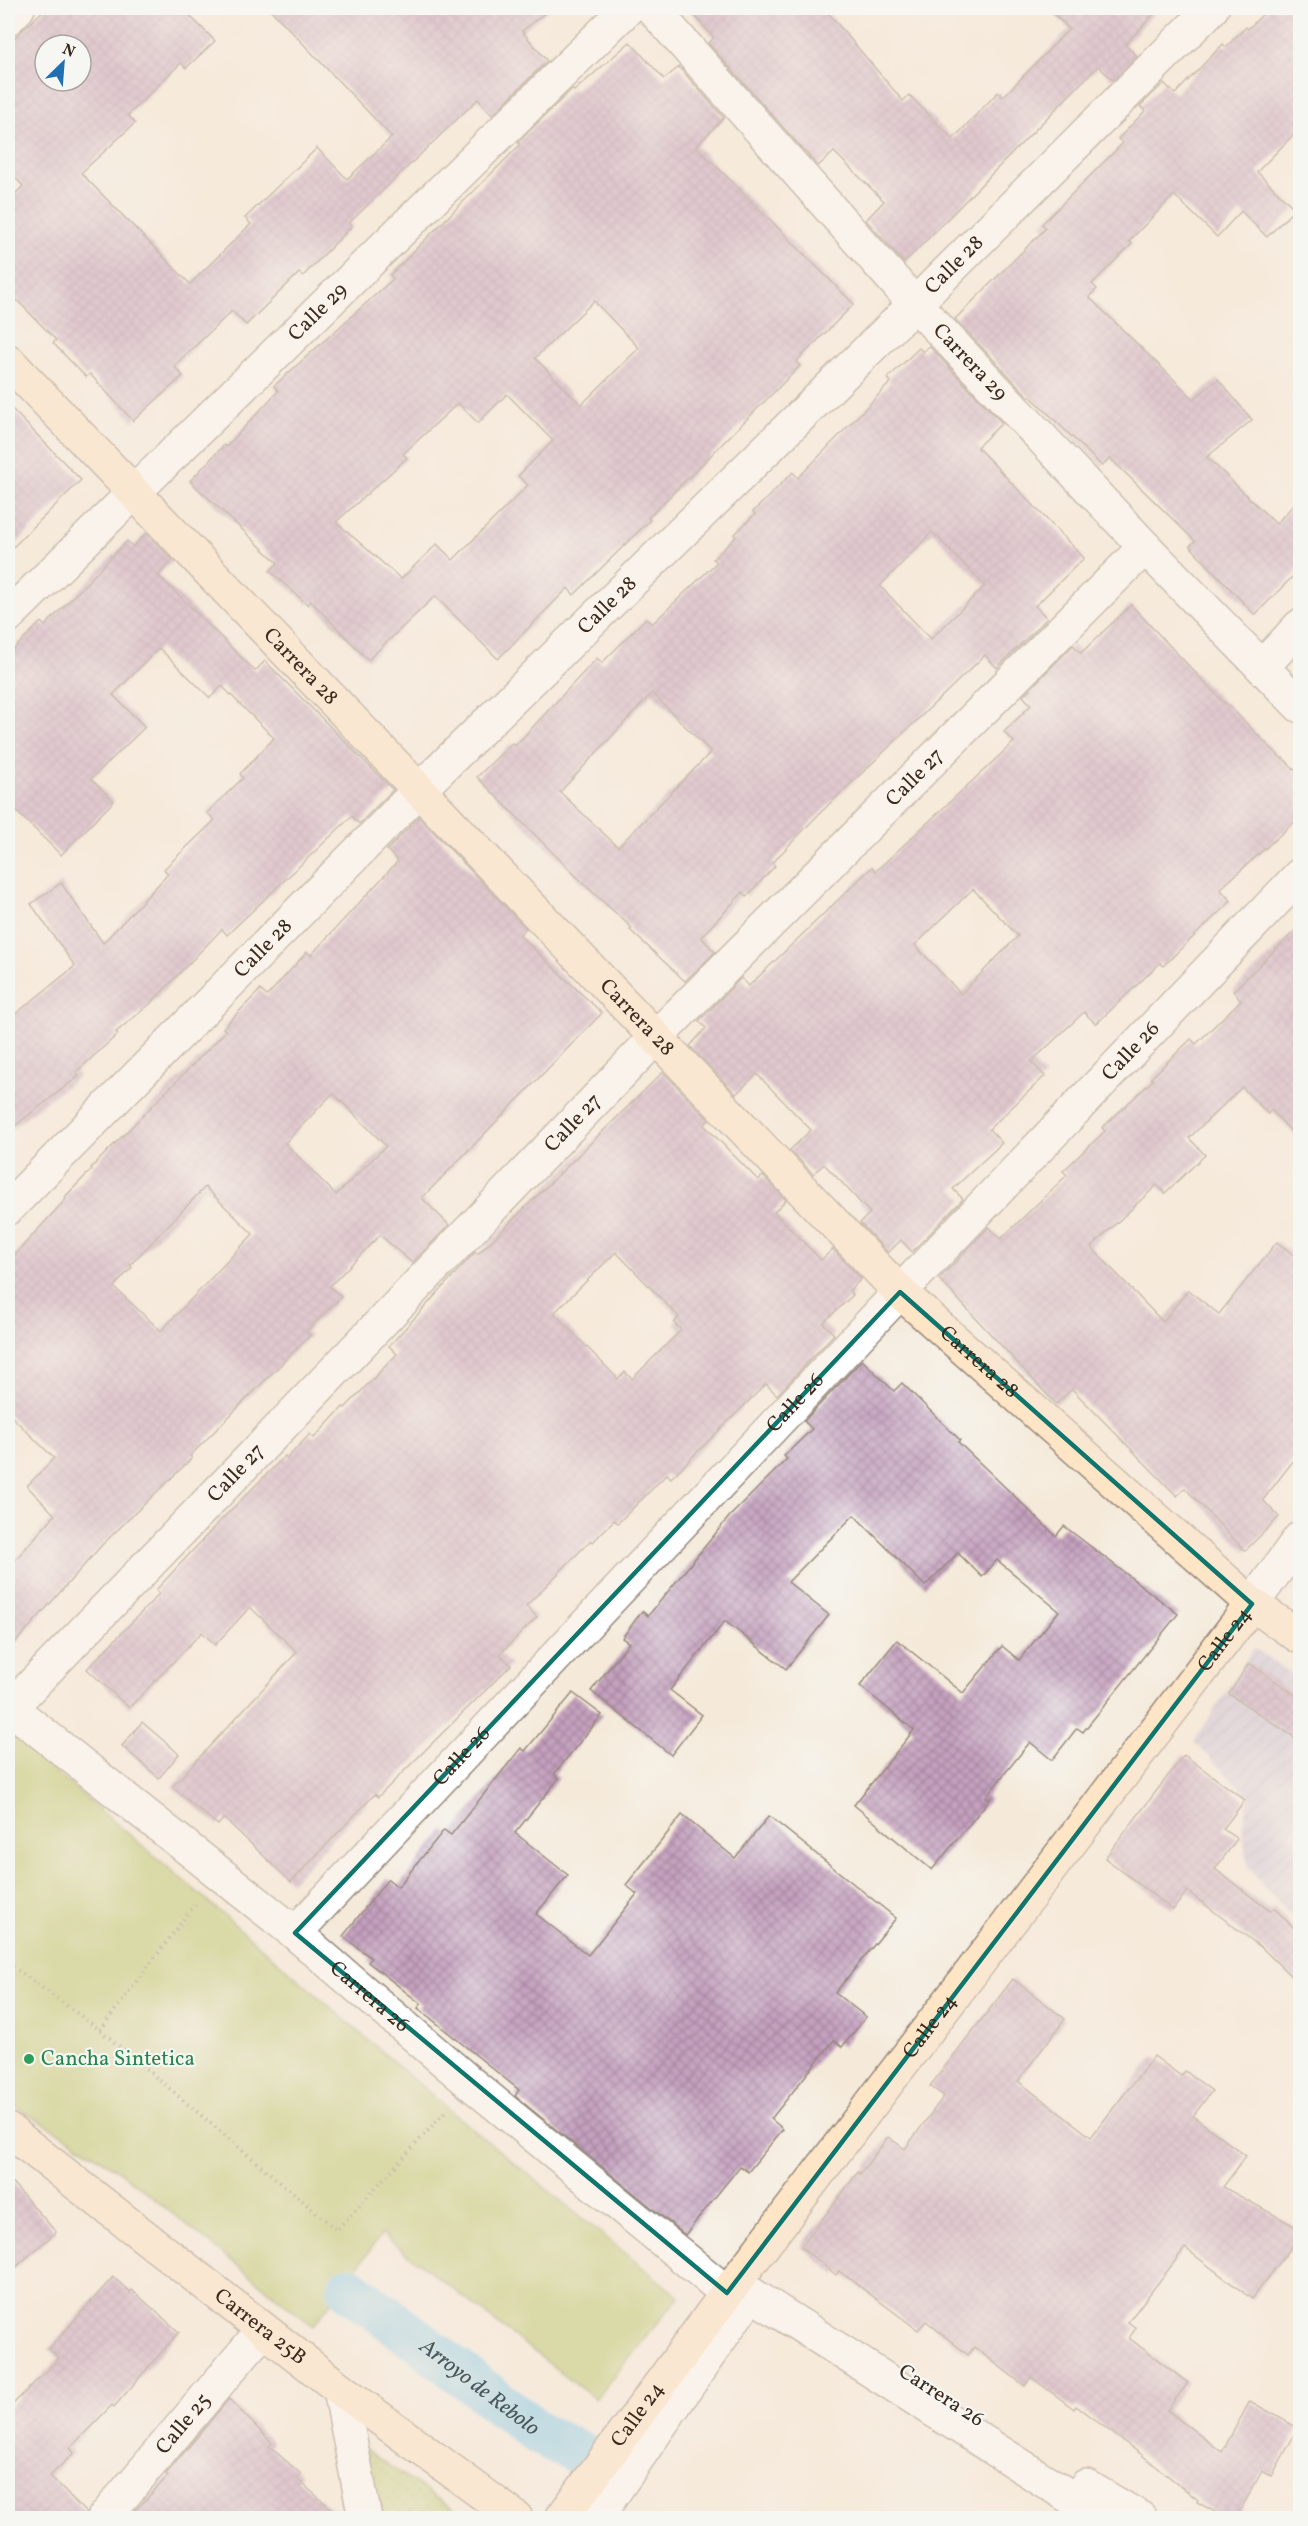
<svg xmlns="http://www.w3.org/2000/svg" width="1308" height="2526" viewBox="0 0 1308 2526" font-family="Vollkorn,serif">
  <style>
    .industrial { fill: url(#industrial-furrows) }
    .grass { fill: url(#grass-dots); stroke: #7a7844; stroke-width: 1.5 }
    .park { fill: #b8c76a; stroke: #7a7844; stroke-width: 1.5 }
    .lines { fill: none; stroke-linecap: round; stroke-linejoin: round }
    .canal { stroke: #6dc3ea; stroke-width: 44 }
    .building { fill: url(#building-cross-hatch); fill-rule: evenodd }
    .street-casing { stroke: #988a7c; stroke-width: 36 }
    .secondary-casing { stroke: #988a7c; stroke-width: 36 }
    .path { stroke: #988a7c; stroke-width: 4; stroke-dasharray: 1.5 4.5; stroke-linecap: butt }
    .street { stroke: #fff; stroke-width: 33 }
    .secondary { stroke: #fee5c5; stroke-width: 33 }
    .marked { fill: none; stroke: #0f766e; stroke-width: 4.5; stroke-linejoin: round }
    .leisure-dot { fill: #2e9e5b; stroke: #f6f6f2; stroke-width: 2 }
    .labels { text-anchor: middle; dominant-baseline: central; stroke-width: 4.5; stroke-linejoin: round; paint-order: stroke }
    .street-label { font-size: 21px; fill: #3b2a1e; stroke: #f6f6f2 }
    .leisure-label { font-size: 21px; fill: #27864d; stroke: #f6f6f2; text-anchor: start }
    .water-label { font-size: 22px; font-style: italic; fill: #4a585b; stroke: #f6f6f2 }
  </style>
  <defs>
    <pattern id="industrial-furrows" width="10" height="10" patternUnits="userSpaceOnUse" patternTransform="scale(1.5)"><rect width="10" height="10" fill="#c9bfd8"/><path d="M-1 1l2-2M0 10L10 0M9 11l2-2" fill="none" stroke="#aea4b9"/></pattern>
    <pattern id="grass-dots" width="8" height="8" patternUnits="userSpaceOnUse" patternTransform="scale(1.5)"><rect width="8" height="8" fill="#b8c76a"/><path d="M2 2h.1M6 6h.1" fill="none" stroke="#9fab5b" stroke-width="1.8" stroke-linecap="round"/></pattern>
    <pattern id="building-cross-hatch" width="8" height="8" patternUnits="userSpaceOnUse" patternTransform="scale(1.5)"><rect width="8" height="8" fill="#c5a1c0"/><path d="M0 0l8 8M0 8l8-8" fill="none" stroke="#a1839b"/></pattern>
  </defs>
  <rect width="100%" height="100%" fill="#f6f6f2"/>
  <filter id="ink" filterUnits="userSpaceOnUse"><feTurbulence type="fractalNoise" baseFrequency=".0167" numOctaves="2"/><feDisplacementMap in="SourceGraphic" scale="12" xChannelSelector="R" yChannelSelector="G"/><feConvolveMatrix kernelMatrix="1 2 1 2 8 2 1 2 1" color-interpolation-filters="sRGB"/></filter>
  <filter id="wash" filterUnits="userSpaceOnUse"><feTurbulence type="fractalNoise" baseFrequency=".008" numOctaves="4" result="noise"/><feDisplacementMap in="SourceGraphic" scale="24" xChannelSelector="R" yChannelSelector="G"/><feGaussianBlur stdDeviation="1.35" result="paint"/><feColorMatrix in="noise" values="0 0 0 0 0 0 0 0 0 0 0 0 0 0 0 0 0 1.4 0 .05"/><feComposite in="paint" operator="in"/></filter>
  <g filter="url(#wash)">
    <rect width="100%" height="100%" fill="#f5eada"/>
    <!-- industrial -->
    <polygon class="industrial" points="1254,1648 1300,1680 1300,1924 1263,1886 1248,1866 1242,1828 1249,1796 1194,1742"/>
    <!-- grass -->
    <polygon class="grass" points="362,2447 466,2518 382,2518"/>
    <!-- park -->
    <polygon class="park" points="8,1732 202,1896 448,2109 679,2297 595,2399 382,2234 313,2326 122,2173 64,2135 8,2103"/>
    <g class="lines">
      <!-- canal -->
      <path class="canal" id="s1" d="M349,2288L540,2434L619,2472"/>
    </g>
    <g id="blocks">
      <!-- building -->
      <g class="building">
        <path d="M46,8H182L215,41L186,68L181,63L128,115L135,123L81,173L190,284L251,224L245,218L317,148L347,179L392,137L269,8H551L522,31L547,61L492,115L478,99L349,223L352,226L303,276L299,273L246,325L232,311L174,366L183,376L133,421L90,374L86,377L53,343L56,340L8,291V201L23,186L8,170V44ZM45,45H81V81H45Z"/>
        <polygon points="688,8 824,8 903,101 909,95 953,139 998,92 1003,97 1069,29 1048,8 1159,8 1125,45 1137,56 1113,80 1098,66 904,263 866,220 884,201 834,152 818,166 708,43 714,38"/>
        <polygon points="1269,8 1300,8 1300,128 1257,172 1295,209 1267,237 1241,211 1217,237 1174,195 1129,241 1132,244 1092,284 1097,289 1089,297 1194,399 1218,379 1252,420 1207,457 1276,524 1300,498 1300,569 1255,615 1190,546 1195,541 1110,458 1102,466 1030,396 1029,397 955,319 1046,228 1042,224 1123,143 1118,139 1145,111 1140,106 1164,83 1175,94 1223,44 1226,47 1246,27 1248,29"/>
        <path d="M630,42L664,79L679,67L724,118L696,146L854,304L796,362L800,366L648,518L650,520L574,595L568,588L498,659L435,596L368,660L311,601L308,605L270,571L278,563L190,481L224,445L226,447L278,391L274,386L393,279L390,275L520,145L518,142L572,89L574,91ZM594,301L639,348L581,405L535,358ZM507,394L553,441L518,476L528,485L453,560L437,544L401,579L336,522L407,458L403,454L458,403L478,423Z"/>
        <path d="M929,346L1002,423L977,447L1084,558L1035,606L1047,618L997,668L985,655L818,815L772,863L775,866L747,896L743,892L701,937L715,952L685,981L630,930L632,928L584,884L477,777L512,743L515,746L597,658L602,663L646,618L652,624L717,562L713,559L736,537L734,535L755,514L753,512L793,472L798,478L891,382L888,378L919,348L923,352ZM932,532L985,586L931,639L880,586ZM652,693L711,752L618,847L560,792Z"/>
        <polygon points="8,405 81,480 8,552"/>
        <polygon points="146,533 173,560 158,575 255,671 265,661 393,790 359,824 352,816 227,935 222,929 150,1004 116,1032 118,1034 76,1072 79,1076 8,1131 8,1020 75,966 31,904 61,883 103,943 168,874 164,869 215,820 207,813 243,778 240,774 274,738 222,686 210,698 159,648 113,695 145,727 91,779 114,801 61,855 8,803 8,655 41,622 45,626 127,541 133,547"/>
        <path d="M1131,605L1224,703L1225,702L1282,759L1283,758L1300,775V817L1220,889L1231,901L1163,966L1160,963L1096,1024L1084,1012L1031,1062L1045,1076L989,1129L1002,1143L953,1189L963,1199L912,1252L901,1240L888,1253L860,1223L870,1213L847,1188L824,1164L813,1174L790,1150L811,1130L757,1074L736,1094L690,1046L706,1028L699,1021L741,978L749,986L872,867L876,871L1014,742L1004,732L1031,705L1023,696L1073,645L1081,653ZM973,889L1018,936L961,994L915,945Z"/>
        <path d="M419,817L526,928L519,935L602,1013L422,1198L449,1225L412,1263L380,1235L330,1286L341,1297L306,1332L310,1335L190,1456L192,1458L102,1545L8,1651V1568L55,1515L27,1486L54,1458L8,1413V1262L66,1199L65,1197L92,1169L91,1168L226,1031L223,1028L260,990L267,996L307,952L311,955L398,861L387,850ZM333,1093L386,1146L336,1195L285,1143ZM205,1187L253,1234L161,1331L114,1287L132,1267L130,1265Z"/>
        <polygon points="1300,926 1300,1141 1271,1110 1268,1114 1242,1087 1189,1138 1205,1155 1165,1193 1157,1185 1091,1247 1163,1322 1188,1290 1219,1314 1277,1242 1300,1260 1300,1452 1263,1500 1279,1517 1245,1551 1185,1488 1177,1496 1072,1389 1056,1404 939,1279 989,1227 1001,1239 1067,1175 1063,1171 1105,1131 1102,1128 1153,1080 1151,1078 1191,1039 1196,1044 1241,1000 1233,991"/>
        <path d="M663,1072L709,1120L704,1125L758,1180L763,1176L786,1200L774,1212L821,1260L833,1249L861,1279L849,1291L853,1295L823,1323L834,1334L777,1395L766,1384L671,1478L667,1474L618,1523L614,1520L593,1542L591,1540L526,1606L537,1617L500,1654L511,1665L378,1797L375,1794L291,1882L224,1818L218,1825L172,1787L297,1652L250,1607L215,1645L202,1632L129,1708L87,1669L159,1594L156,1590L222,1519L285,1456L287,1458L310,1434L314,1438L343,1407L345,1408L397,1354L389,1346L475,1252L478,1254ZM616,1252L679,1317L674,1323L681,1330L632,1379L625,1372L618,1379L554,1313Z"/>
        <polygon points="862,1360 894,1391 902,1383 960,1440 958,1442 1056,1536 1064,1526 1178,1614 1083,1732 1077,1728 1052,1760 1030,1742 986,1797 990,1799 932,1870 854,1805 914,1730 860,1686 897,1640 963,1693 1002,1646 1019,1660 1059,1611 997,1560 982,1577 958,1553 925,1586 854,1515 788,1582 829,1615 786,1669 725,1621 670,1690 702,1715 671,1755 591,1691 629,1643 622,1638 642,1611 648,1616 729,1517 787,1459 784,1456 812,1429 804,1421"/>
        <polygon points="1249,1663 1300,1698 1300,1741 1229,1694"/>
        <polygon points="573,1693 602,1715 554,1774 559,1778 515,1833 568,1875 536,1914 588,1955 637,1894 626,1885 682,1815 735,1858 769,1816 896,1918 835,1993 866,2017 842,2047 834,2040 771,2119 783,2129 748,2172 740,2166 685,2235 515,2096 519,2090 418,2008 421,2004 368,1962 371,1958 343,1936 388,1879 398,1887 444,1830 451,1835 521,1748 525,1751"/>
        <polygon points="142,1722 179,1754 159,1778 122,1746"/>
        <polygon points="1184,1755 1245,1800 1223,1829 1237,1839 1215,1869 1270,1911 1274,1908 1300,1934 1300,1985 1262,1948 1187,1891 1173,1910 1105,1858"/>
        <polygon points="1013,1979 1065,2019 1018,2081 1091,2137 1154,2056 1181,2076 1185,2071 1212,2091 1193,2116 1246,2156 1223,2187 1300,2229 1300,2236 1252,2299 1185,2248 1128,2322 1136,2328 1129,2338 1188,2383 1167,2410 1222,2452 1250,2401 1298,2428 1272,2476 1262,2471 1236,2518 1226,2518 1197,2502 1198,2500 1142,2455 1076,2406 1074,2409 1031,2377 1025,2386 974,2347 968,2355 926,2321 918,2330 839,2271 836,2275 801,2247 858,2172 860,2174 888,2137 905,2149 944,2096 930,2086"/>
        <polygon points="8,2178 56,2232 8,2274"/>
        <polygon points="113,2277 130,2292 132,2290 179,2332 114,2407 112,2405 70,2448 74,2453 50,2476 86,2513 86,2518 8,2518 8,2409 59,2358 49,2349"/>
        <polygon points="229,2399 272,2443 269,2446 301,2474 297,2479 342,2518 128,2518 168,2476 166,2474"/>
      </g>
    </g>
  </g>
  <g filter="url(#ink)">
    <use href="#blocks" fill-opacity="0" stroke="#988a7c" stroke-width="1.5"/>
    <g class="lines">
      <!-- street casing -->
      <g class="street-casing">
        <g id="street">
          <path id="s2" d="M652,8L915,304L1145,547L1300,706"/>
          <polyline points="8,18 18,8"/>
          <path id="s3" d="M8,616L628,8"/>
          <polyline points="1262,667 1300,626"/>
          <path id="s4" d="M8,1208L419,790L915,304L1212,8"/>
          <polyline points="1252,1604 1300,1538"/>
          <path id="s5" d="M8,1706L295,1933L469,2082L727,2293"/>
          <path id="s6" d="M10,1708L656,1037L1145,547"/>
          <path id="s7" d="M295,1933L900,1292L1300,875"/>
          <polyline points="340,2389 365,2518"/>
          <polyline points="1086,2486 1140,2518"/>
          <path id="s8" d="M104,2518L263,2330"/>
          <polyline points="596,2518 751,2294 1103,2518"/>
        </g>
      </g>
      <!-- secondary casing -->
      <g class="secondary-casing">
        <g id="secondary">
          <path id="s9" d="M8,361L900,1292L1252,1604L1300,1637"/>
          <path id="s10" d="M8,2130L340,2389L516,2518"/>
          <path id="s11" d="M562,2518L727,2293L1252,1604"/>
        </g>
      </g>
      <!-- path -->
      <g class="path">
        <polyline points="8,1963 100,2030 337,2230 445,2112"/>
        <polyline points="100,2030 196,1903"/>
      </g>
      <!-- street -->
      <use href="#street" class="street"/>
      <!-- secondary -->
      <use href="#secondary" class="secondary"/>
    </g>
  </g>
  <!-- marked area -->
  <path d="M0 0H1308V2526H0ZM900,1292L1252,1604L727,2293L295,1933Z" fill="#f5eada" fill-opacity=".55" fill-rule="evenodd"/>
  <path class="marked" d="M900,1292L1252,1604L727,2293L295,1933Z"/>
  <!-- markers -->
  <circle class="leisure-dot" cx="29" cy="2059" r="6"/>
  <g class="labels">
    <!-- street labels -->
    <g class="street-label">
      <text stroke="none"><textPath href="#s4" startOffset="1336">Calle 28</textPath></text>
      <text stroke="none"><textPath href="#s3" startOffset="434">Calle 29</textPath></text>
      <text stroke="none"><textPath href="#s2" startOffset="476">Carrera 29</textPath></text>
      <text stroke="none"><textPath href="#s4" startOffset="850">Calle 28</textPath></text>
      <text stroke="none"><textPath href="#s9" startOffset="423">Carrera 28</textPath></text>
      <text stroke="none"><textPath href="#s6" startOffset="1298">Calle 27</textPath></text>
      <text stroke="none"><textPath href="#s4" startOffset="364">Calle 28</textPath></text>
      <text stroke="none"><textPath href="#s9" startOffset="909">Carrera 28</textPath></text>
      <text stroke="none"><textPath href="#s7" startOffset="1215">Calle 26</textPath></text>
      <text stroke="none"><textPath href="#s6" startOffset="812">Calle 27</textPath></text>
      <text stroke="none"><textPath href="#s9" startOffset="1395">Carrera 28</textPath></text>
      <text stroke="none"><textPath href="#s7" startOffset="729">Calle 26</textPath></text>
      <text stroke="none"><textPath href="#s6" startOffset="326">Calle 27</textPath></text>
      <text stroke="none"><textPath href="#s11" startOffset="1100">Calle 24</textPath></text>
      <text stroke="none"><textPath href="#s7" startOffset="243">Calle 26</textPath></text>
      <text stroke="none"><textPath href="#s5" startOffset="464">Carrera 26</textPath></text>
      <text stroke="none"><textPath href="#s11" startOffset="614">Calle 24</textPath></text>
      <text stroke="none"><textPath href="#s10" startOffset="320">Carrera 25B</textPath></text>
      <text transform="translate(941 2396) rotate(33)">Carrera 26</text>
      <text stroke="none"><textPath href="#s11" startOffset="128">Calle 24</textPath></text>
      <text stroke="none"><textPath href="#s8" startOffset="123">Calle 25</textPath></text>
    </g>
    <!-- leisure labels -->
    <g class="leisure-label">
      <text x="41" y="2059">Cancha Sintetica</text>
    </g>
    <!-- water labels -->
    <g class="water-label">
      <text stroke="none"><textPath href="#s1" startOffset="164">Arroyo de Rebolo</textPath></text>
    </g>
  </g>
  <!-- margin -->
  <rect width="1308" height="2526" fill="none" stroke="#f6f6f2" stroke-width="30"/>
  <!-- north arrow -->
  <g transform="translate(63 63) rotate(25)"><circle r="28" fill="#f6f6f2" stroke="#aba49d" stroke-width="1.5"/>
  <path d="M0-4.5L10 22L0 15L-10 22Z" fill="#1f6fb2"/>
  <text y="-9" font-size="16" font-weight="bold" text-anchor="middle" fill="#3b2a1e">N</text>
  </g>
</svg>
